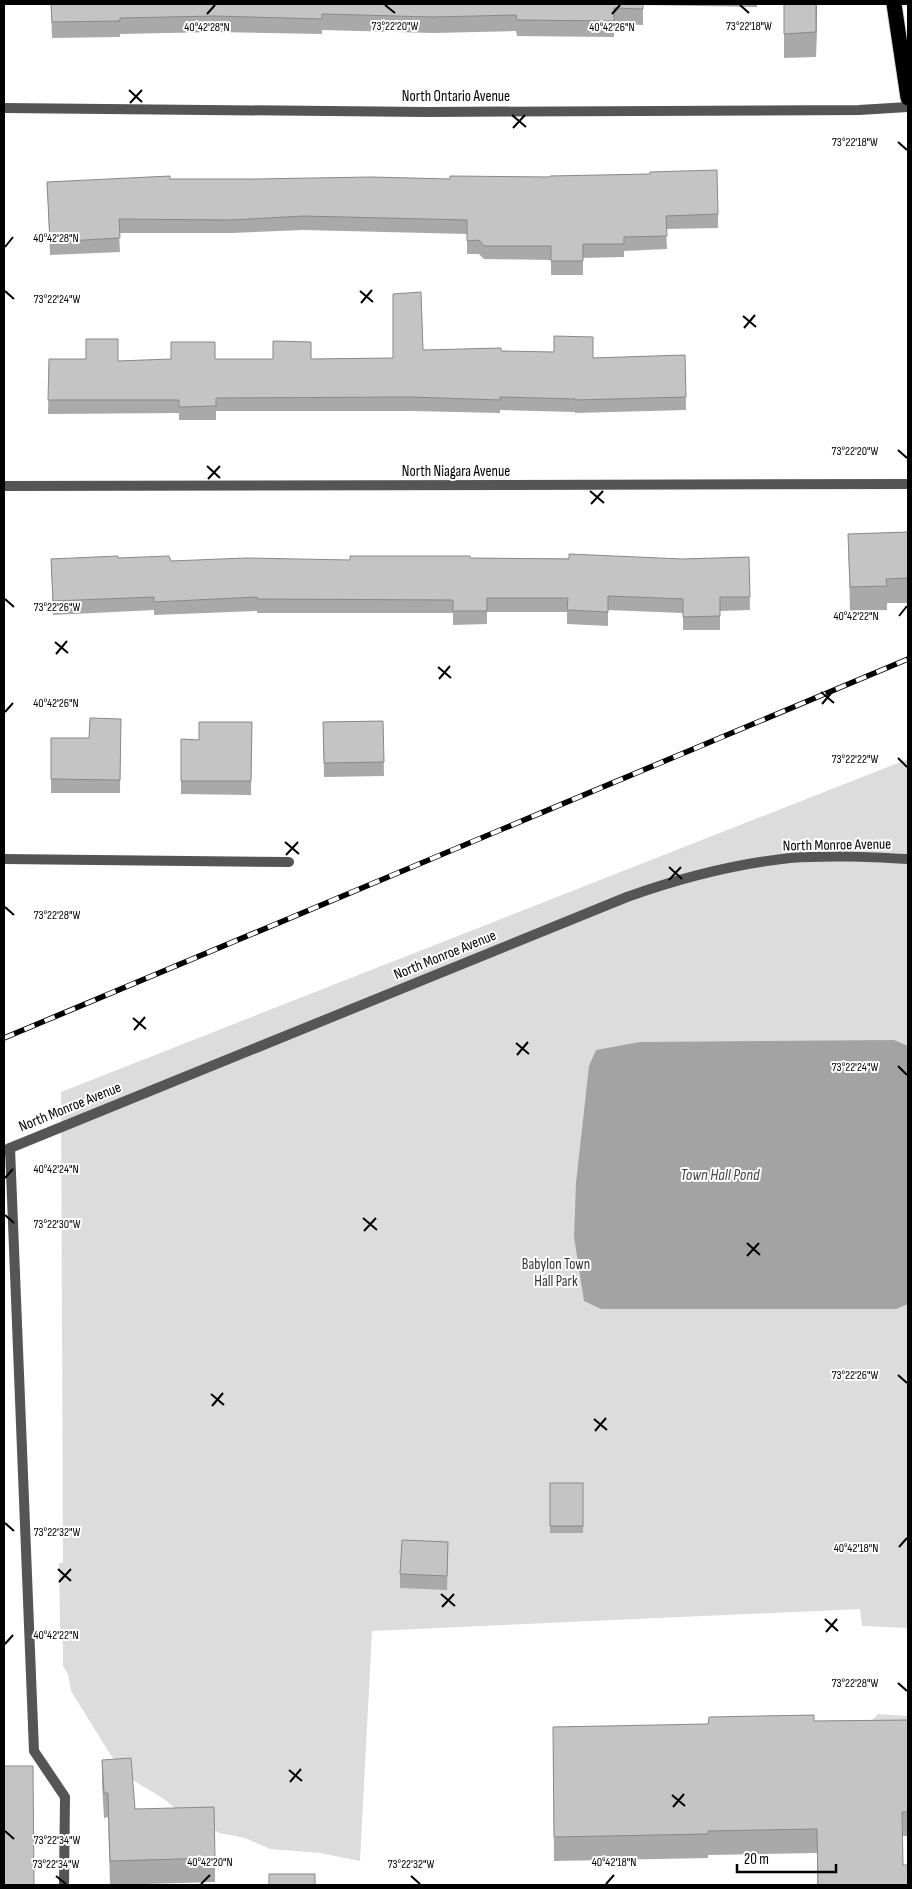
<svg xmlns="http://www.w3.org/2000/svg" width="912" height="1889" viewBox="0 0 912 1889" font-family="'Sofia Sans Condensed',sans-serif">
  <style>
    .green { fill: #dcdcdc }
    .water { fill: #a3a3a3 }
    .lines { fill: none; stroke-linecap: round; stroke-linejoin: round }
    .highway-casing { stroke: #dbdbdb; stroke-width: 17 }
    .lane { stroke: #555; stroke-width: 10 }
    .street { stroke: #555; stroke-width: 10 }
    .highway { stroke: #000; stroke-width: 15 }
    .rail-casing { stroke: #000; stroke-width: 5.5 }
    .rail { stroke: #fff; stroke-width: 4; stroke-dasharray: 11; stroke-linecap: butt }
    .wall { fill: #a9a9a9 }
    .shaded-wall { fill: #898989 }
    .building { fill: #c4c4c4; stroke: #898989 }
    .ticks { fill: none; stroke: #000; stroke-width: 2 }
    .labels { text-anchor: middle; dominant-baseline: central; stroke-width: 4; stroke-linejoin: round; paint-order: stroke }
    .street-label { font-size: 15px; fill: #000; stroke: #fff }
    .park-label { font-size: 15px; fill: #333; stroke: #fff }
    .water-label { font-size: 16px; font-style: italic; fill: #444; stroke: #fff }
    .ticks-label { font-size: 12px; text-anchor: middle; fill: #000; stroke: #fff; stroke-width: 4; stroke-linejoin: round; paint-order: stroke }
  </style>
  <rect width="100%" height="100%" fill="#fff"/>
  <!-- green -->
  <g class="green">
    <polygon points="908,759 908,1628 862,1626 860,1609 372,1631 360,1861 320,1853 270,1849 245,1838 219,1833 192,1816 179,1811 164,1799 131,1779 124,1767 112,1757 71,1691 68,1674 63,1666 63,1646 60,1626 59,1563 63,1563 61,1092"/>
    <polygon points="878,1714 908,1716 908,1742 872,1742 872,1720"/>
  </g>
  <!-- water -->
  <polygon class="water" points="894,1040 908,1046 908,1304 896,1309 601,1309 584,1301 574,1237 576,1183 589,1066 596,1050 640,1042"/>
  <g class="lines">
    <!-- highway casing -->
    <g class="highway-casing">
      <polyline id="highway" points="894,4 908,98"/>
    </g>
    <!-- lane -->
    <polyline class="lane" points="4,1151 10,1148 34,1751 65,1797 64,1885"/>
    <!-- street -->
    <g class="street">
      <polyline points="4,108 427,112 859,110 908,107"/>
      <polyline points="4,486 908,484"/>
      <polyline points="4,859 289,862"/>
      <path d="M10,1148L627,897C680,878 734,864 790,858C829,855 869,857 908,859"/>
    </g>
    <!-- highway -->
    <use href="#highway" class="highway"/>
    <!-- rail casing -->
    <g class="rail-casing">
      <polyline id="rail" points="4,1038 908,659"/>
    </g>
    <!-- rail -->
    <use href="#rail" class="rail"/>
  </g>
  <!-- wall -->
  <g class="wall">
    <polygon points="51,4 757,4 757,7 643,5 643,25 614,24 614,37 517,36 516,31 433,33 322,30 322,34 215,32 120,34 120,37 52,38"/>
    <polygon points="784,4 817,4 816,57 784,58"/>
    <polygon points="170,179 718,214 718,228 666,229 667,249 624,251 624,257 583,258 583,275 551,275 551,260 484,259 479,254 467,254 467,234 303,230 232,233 119,233 120,252 50,255 47,182"/>
    <polygon points="423,350 501,351 593,358 685,355 686,410 575,413 575,412 500,410 500,413 411,411 216,411 216,420 179,420 179,413 48,414 49,359 118,361 215,359 311,359 393,358"/>
    <polygon points="908,532 908,603 887,603 887,610 850,611 848,534"/>
    <polygon points="749,557 750,610 720,611 720,630 683,630 683,613 608,610 608,626 567,624 567,612 487,612 487,624 453,625 453,613 257,613 257,611 154,615 154,610 53,615 51,559 118,558 171,561 350,560 470,558 682,559"/>
    <polygon points="121,719 120,793 51,793 51,738 89,738"/>
    <polygon points="383,721 384,776 324,777 323,722"/>
    <polygon points="252,722 251,795 181,794 181,739 199,740"/>
    <rect x="550" y="1483" width="33" height="50"/>
    <polygon points="448,1555 447,1590 400,1588 400,1574"/>
    <polygon points="908,1720 908,1836 902,1836 903,1865 908,1885 817,1885 817,1853 708,1855 708,1858 554,1861 553,1751 708,1724 814,1721"/>
    <polygon points="102,1760 135,1809 215,1858 215,1882 110,1885 108,1817 104,1818 102,1784"/>
  </g>
  <!-- shaded-wall -->
  <polygon class="shaded-wall" points="816,4 817,4 816,57"/>
  <!-- building -->
  <g class="building">
    <polygon points="51,4 643,4 643,9 614,8 614,21 517,20 516,15 433,17 322,14 322,19 215,16 120,18 120,21 52,22"/>
    <polygon points="784,4 816,4 816,32 784,34"/>
    <polygon points="717,170 718,214 666,216 667,236 624,237 624,244 583,244 583,261 551,261 551,246 484,246 479,240 467,241 467,220 303,216 232,220 119,219 120,238 50,242 47,182 170,176 170,179 255,179 372,177 450,179 450,176 550,177 550,176 650,174 650,172"/>
    <polygon points="421,292 423,350 501,348 501,351 554,352 554,336 593,337 593,358 685,355 686,397 575,400 575,399 500,397 500,400 411,397 216,398 216,406 179,407 179,400 48,400 49,359 86,359 86,339 118,339 118,361 171,359 171,342 215,342 215,359 273,359 273,341 311,342 311,359 393,358 393,294"/>
    <polygon points="908,532 908,578 886,579 887,586 850,587 848,534"/>
    <polygon points="569,554 682,559 749,557 750,597 720,597 720,616 683,617 683,599 608,596 608,612 567,610 568,598 487,598 487,611 453,611 453,600 257,599 257,597 154,602 154,597 53,601 51,559 118,556 118,558 169,556 171,561 246,558 350,560 350,556 470,556 470,558 569,559"/>
    <polygon points="90,718 121,719 120,780 51,779 51,738 89,738"/>
    <polygon points="383,721 384,762 324,763 323,722"/>
    <polygon points="199,722 252,722 251,781 181,781 181,739 199,740"/>
    <rect x="550" y="1483" width="33" height="43"/>
    <polygon points="402,1540 448,1542 447,1576 400,1574"/>
    <polygon points="814,1715 814,1721 908,1720 908,1812 902,1812 903,1865 908,1865 908,1885 818,1885 817,1829 708,1831 708,1834 554,1837 553,1727 708,1724 709,1717"/>
    <polygon points="131,1758 135,1809 214,1807 215,1858 110,1861 108,1793 104,1793 102,1760"/>
    <polygon points="4,1766 33,1766 34,1885 4,1885"/>
    <rect x="269" y="1874" width="46" height="11"/>
  </g>
  <!-- ticks -->
  <path class="ticks" d="M385,5L395,13M740,5L749,13M207,14L215,5M612,14L620,5M129,90L142,102M130,103L142,90M512,115L526,127M513,128L525,115M898,142L907,150M5,247L13,237M5,291L14,299M360,291L373,302M361,303L372,290M743,316L756,327M744,328L755,315M898,450L907,458M207,466L220,478M208,479L220,466M590,491L604,503M591,504L603,491M5,599L14,607M899,616L907,606M55,642L68,653M56,654L67,641M438,667L451,678M439,679L450,666M821,692L834,703M822,704L833,691M5,712L13,703M898,758L907,767M285,842L299,854M286,855L298,842M669,867L682,879M669,880L681,867M5,907L14,915M133,1018L146,1029M134,1030L145,1017M516,1043L529,1054M517,1055L528,1042M898,1066L907,1075M5,1178L13,1169M5,1215L14,1223M363,1218L377,1230M364,1231L376,1218M747,1243L760,1255M747,1256L759,1243M898,1375L907,1383M211,1394L224,1405M212,1406L223,1393M594,1419L607,1430M595,1431L606,1418M5,1523L14,1531M899,1547L907,1538M58,1569L71,1581M59,1582L71,1569M441,1594L455,1606M442,1607L454,1594M825,1619L838,1631M826,1632L837,1619M5,1644L13,1635M898,1683L907,1691M289,1770L302,1781M290,1782L301,1769M672,1795L685,1806M673,1807L684,1794M5,1831L14,1839M56,1876L66,1884M411,1876L420,1884M201,1884L210,1875M606,1884L614,1875"/>
  <g class="labels">
    <!-- street labels -->
    <g class="street-label">
      <text x="456" y="96">North Ontario Avenue</text>
      <text x="456" y="471">North Niagara Avenue</text>
      <text transform="translate(837 845) rotate(-1)">North Monroe Avenue</text>
      <text transform="translate(445 955) rotate(-22)">North Monroe Avenue</text>
      <text transform="translate(70 1107) rotate(-22)">North Monroe Avenue</text>
    </g>
    <!-- park labels -->
    <g class="park-label">
      <text x="556" y="1264">Babylon Town<tspan x="556" dy="17">Hall Park</tspan></text>
    </g>
    <!-- water labels -->
    <g class="water-label">
      <text x="720" y="1175">Town Hall Pond</text>
    </g>
  </g>
  <g class="ticks-label">
    <text x="749" y="30">73°22'18"W</text>
    <text x="395" y="30">73°22'20"W</text>
    <text x="207" y="31">40°42'28"N</text>
    <text x="612" y="31">40°42'26"N</text>
    <text x="855" y="146">73°22'18"W</text>
    <text x="56" y="242">40°42'28"N</text>
    <text x="57" y="303">73°22'24"W</text>
    <text x="855" y="455">73°22'20"W</text>
    <text x="57" y="611">73°22'26"W</text>
    <text x="856" y="620">40°42'22"N</text>
    <text x="56" y="707">40°42'26"N</text>
    <text x="855" y="763">73°22'22"W</text>
    <text x="57" y="919">73°22'28"W</text>
    <text x="855" y="1071">73°22'24"W</text>
    <text x="56" y="1173">40°42'24"N</text>
    <text x="57" y="1228">73°22'30"W</text>
    <text x="855" y="1379">73°22'26"W</text>
    <text x="57" y="1536">73°22'32"W</text>
    <text x="856" y="1552">40°42'18"N</text>
    <text x="56" y="1639">40°42'22"N</text>
    <text x="855" y="1687">73°22'28"W</text>
    <text x="57" y="1844">73°22'34"W</text>
    <text x="210" y="1866">40°42'20"N</text>
    <text x="614" y="1866">40°42'18"N</text>
    <text x="56" y="1868">73°22'34"W</text>
    <text x="411" y="1868">73°22'32"W</text>
  </g>
  <!-- border -->
  <rect width="912" height="1889" fill="none" stroke="#000000" stroke-width="10"/>
  <!-- scale -->
  <path d="M737 1864v8h99v-8" fill="none" stroke="#000000" stroke-width="2.5"/>
  <text x="744" y="1864" font-size="15" fill="#000000" stroke="#ffffff" stroke-width="4" paint-order="stroke">20 m</text>
</svg>
